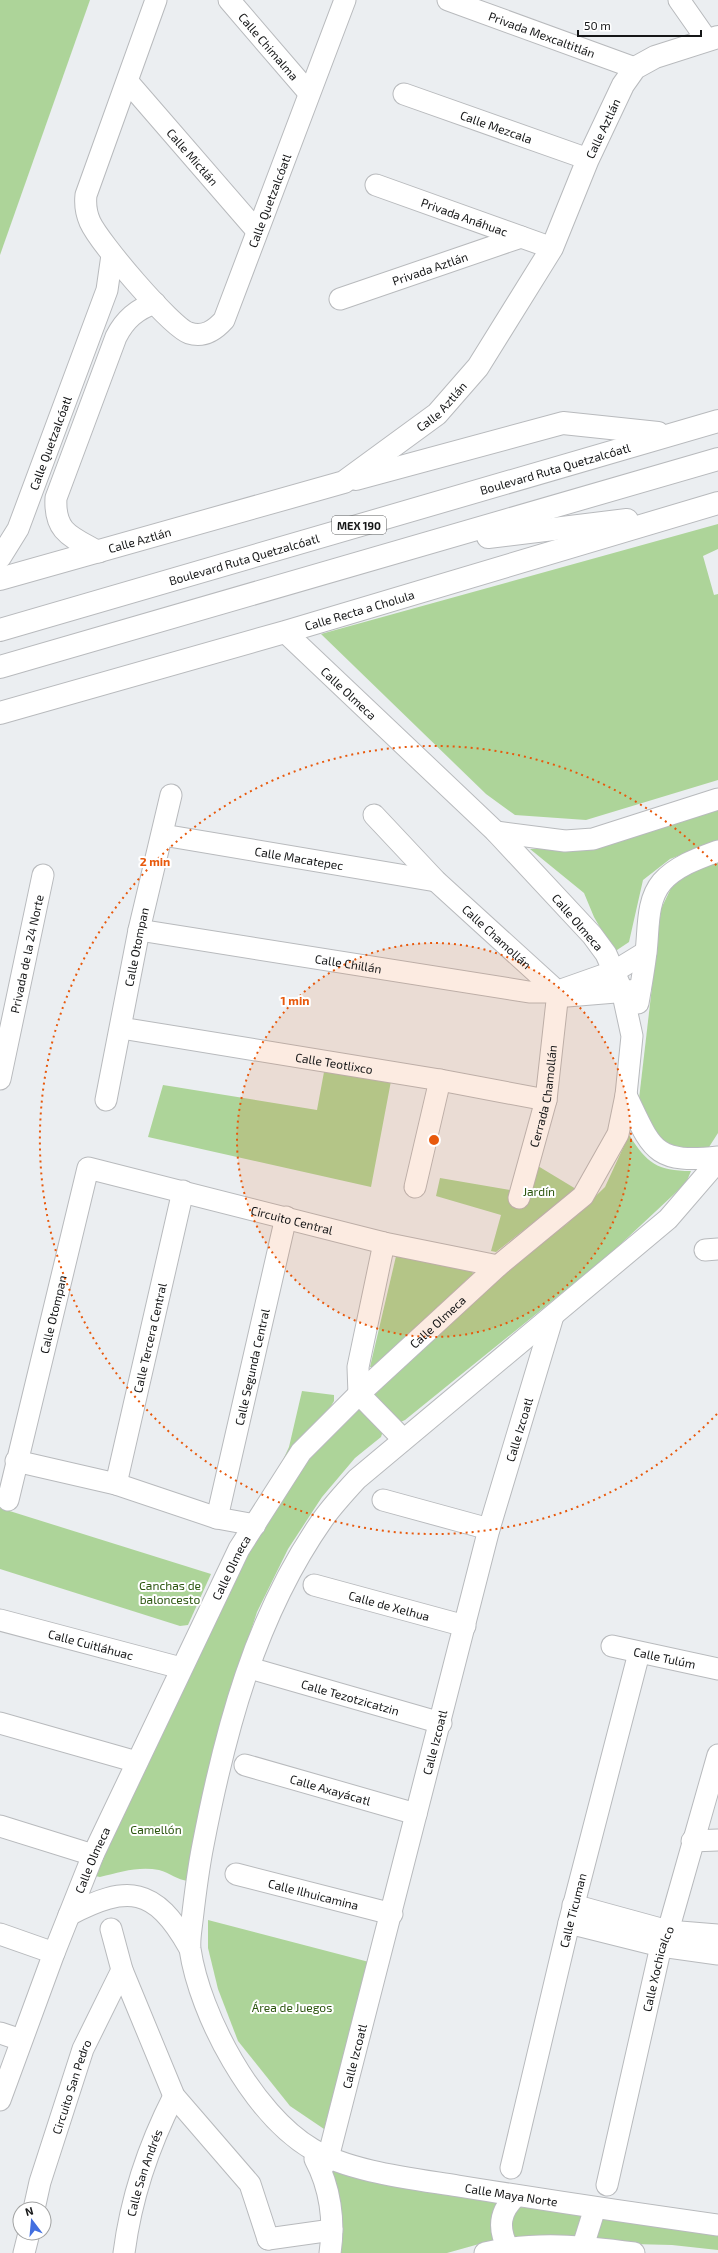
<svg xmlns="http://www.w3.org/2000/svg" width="718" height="2253" viewBox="0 0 718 2253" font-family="'Exo 2',sans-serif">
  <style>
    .green { fill: #add499 }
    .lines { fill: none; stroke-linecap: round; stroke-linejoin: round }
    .minor-casing { stroke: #b8babd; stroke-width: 23 }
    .major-casing { stroke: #b8babd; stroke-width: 24 }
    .minor { stroke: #fff; stroke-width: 21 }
    .major { stroke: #fff; stroke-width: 22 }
    .ring { fill: none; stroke: #e8590c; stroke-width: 2; stroke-dasharray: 2 4 }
    .labels { text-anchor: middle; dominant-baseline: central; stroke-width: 4; stroke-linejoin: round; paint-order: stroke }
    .shield { fill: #fff; stroke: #5b5c5d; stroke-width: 1 }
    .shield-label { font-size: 11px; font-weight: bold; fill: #151617 }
    .street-label { font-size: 12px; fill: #151617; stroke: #fff }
    .park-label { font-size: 12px; fill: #2d5610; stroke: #fff }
    .centre { fill: #e8590c; stroke: #fff; stroke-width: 2 }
    .ring-label { font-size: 12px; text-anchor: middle; font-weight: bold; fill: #e8590c; stroke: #fff; stroke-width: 4; stroke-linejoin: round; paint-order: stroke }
  </style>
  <rect width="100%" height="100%" fill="#ebeef1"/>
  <!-- green -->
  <g class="green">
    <polygon points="0,0 90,0 0,255"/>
    <polygon points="718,524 718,549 703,556 714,595 718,594 718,780 586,820 515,815 486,794 321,634"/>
    <polygon points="718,806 718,841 670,859 643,880 629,942 614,952 594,917 584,893 530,849 590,847"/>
    <polygon points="718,861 718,1133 709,1147 696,1151 669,1149 652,1139 639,1099 661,909 673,884 697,869"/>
    <polygon points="324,1072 391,1081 371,1187 148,1137 163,1085 317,1110"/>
    <path d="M629,1135C647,1163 657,1171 691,1171L686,1183L609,1255L405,1420L396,1424L369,1391L512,1267L568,1223L605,1187Z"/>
    <polygon points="528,1160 576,1189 496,1252 491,1251 501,1215 436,1196 440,1178 516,1191"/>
    <polygon points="397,1252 472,1270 473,1274 373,1367 370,1367"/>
    <polygon points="302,1391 334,1395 334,1401 328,1411 254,1509 282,1462 289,1447"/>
    <path d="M358,1402L384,1428L381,1437L355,1458L322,1497L288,1549L257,1612L222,1719L188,1881C177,1880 170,1873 159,1870C139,1866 120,1872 100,1877L95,1876L223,1596L310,1446Z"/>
    <polygon points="0,1508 211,1574 188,1625 180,1626 0,1569"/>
    <polygon points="208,1920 369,1962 324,2129 290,2106 238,2041 218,1989 208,1948"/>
    <path d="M331,2169L499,2203L497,2239L447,2253H341C346,2224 338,2197 331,2169Z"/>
    <polygon points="519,2207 580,2212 718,2234 718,2250 672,2245 513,2241 509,2216"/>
  </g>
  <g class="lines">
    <!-- minor casing -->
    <g class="minor-casing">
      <g id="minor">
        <path id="s1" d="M156,0L86,195C85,204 86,213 90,222C99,242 171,327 189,333C204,338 215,330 224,320L345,0"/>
        <path id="s2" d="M229,0L309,93"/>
        <path id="s3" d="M448,0L635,68"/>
        <polyline points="679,0 707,40"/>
        <path id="s4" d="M128,82L257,231"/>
        <path id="s5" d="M404,94L588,159"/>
        <path id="s6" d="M376,185L552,248"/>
        <path id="s7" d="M340,299L521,237"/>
        <path d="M99,552C72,537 54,533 56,498L116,337C125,319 137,309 155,303"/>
        <path id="s8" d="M0,558L18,529L107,290L112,255"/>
        <path id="s9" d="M374,815L436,881L558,992"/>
        <polyline points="496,832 565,841 593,839 718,799"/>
        <path id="s10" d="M163,835L436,881"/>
        <path id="s11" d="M139,930L529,992H558L567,996L640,990"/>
        <polyline points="564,989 615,971 646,952"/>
        <path d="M638,1003C641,986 644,969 646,952C649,929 646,901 662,882C676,866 699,858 718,851"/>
        <path id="s12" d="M121,1028L440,1080L546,1100"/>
        <path id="s13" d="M0,1079L43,875"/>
        <path d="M626,1095C652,1149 653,1164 718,1157"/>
        <path id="s14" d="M106,1100L139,930L171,795"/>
        <path id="s15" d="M718,1161L668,1219L357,1479C345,1492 333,1505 323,1519C255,1616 225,1731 203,1845C198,1870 195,1895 192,1921C191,1930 189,1940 190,1949C200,2016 253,2114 312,2149C349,2172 415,2179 458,2186C545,2200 631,2213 718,2225"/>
        <polyline points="415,1187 440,1080"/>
        <path id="s16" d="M519,1198L546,1100L558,992"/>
        <polyline points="384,1243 358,1367 359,1394 403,1439"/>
        <polyline points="705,1250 718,1249"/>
        <polyline points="16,1461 116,1484 217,1518 255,1525"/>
        <path id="s17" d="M116,1484L183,1191"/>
        <path id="s18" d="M8,1500L88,1168L384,1243L498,1266"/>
        <polyline points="383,1500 489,1529"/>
        <path id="s19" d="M217,1518L286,1217"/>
        <path id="s20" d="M314,1585L465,1626"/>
        <path id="s21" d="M0,1620L181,1668"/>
        <path id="s22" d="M612,1646L718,1669"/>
        <path id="s23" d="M260,1671L441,1723"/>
        <polyline points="0,1723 137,1762"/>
        <path id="s24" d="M245,1765L416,1814"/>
        <polyline points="0,1826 93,1855"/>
        <polyline points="692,1841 718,1840"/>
        <path id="s25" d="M236,1874L392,1914"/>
        <polyline points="573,1905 668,1931 718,1935"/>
        <path d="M69,1915C128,1884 155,1887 189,1947"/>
        <polyline points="569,1923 661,1946 718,1954"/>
        <polyline points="111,1929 122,1970 174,2096 250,2184 268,2239"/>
        <polyline points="0,1934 54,1953"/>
        <polyline points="0,2033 21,2040"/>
        <path id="s26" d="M0,2100L54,1953L93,1855L239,1549L301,1452L359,1394L498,1266L583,1196L618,1134L626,1095L632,1036L622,990L606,954L592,935L496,832L285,632"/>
        <path d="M315,2159C330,2187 335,2221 330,2253"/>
        <path id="s27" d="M511,2168L569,1923L639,1653"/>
        <path id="s28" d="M321,2170L328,2158L489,1529L553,1316"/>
        <path id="s29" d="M607,2185L661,1946L668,1931L718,1755"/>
        <path id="s30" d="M34,2209L40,2182L83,2049L122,1970"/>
        <polyline points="268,2239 332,2230"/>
        <polyline points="583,2246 595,2208"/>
        <path d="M508,2248C497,2227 500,2211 516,2196"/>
        <polyline points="24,2253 29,2233"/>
        <path id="s31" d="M124,2253C131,2198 149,2145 174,2096"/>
        <path d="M485,2253C535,2241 584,2246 634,2253"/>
      </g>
    </g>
    <!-- major casing -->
    <g class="major-casing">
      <g id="major">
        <polyline points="356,479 563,423 658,433"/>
        <polyline points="488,537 627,520"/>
        <path id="s32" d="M0,579L344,482L437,414L478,367L552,248L588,159L623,85L635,68L655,57L718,37"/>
        <path id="s33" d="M0,630L718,421"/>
        <polyline points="0,667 718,459"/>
        <path id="s34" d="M0,713L285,632L718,503"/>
      </g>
    </g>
    <!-- minor -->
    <use href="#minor" class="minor"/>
    <!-- major -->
    <use href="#major" class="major"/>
  </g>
  <!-- distance rings -->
  <circle cx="434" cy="1140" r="197" fill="#e8590c" fill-opacity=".12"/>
  <g class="ring">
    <circle cx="434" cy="1140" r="197"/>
    <path d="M717 1414A394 394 0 1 1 717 866"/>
  </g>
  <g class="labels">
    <!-- shield labels -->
    <rect class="shield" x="332" y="516" width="54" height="18" rx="3"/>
    <g class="shield-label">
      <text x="359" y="525">MEX 190</text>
    </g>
    <!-- street labels -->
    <g class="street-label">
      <text stroke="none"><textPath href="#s3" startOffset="100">Privada Mexcaltitlán</textPath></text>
      <text stroke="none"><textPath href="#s2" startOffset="61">Calle Chimalma</textPath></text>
      <text stroke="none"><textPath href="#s5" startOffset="98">Calle Mezcala</textPath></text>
      <text stroke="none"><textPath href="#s32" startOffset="805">Calle Aztlán</textPath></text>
      <text stroke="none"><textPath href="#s4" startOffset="99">Calle Mictlán</textPath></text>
      <text stroke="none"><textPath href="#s1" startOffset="552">Calle Quetzalcóatl</textPath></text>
      <text stroke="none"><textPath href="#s6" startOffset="94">Privada Anáhuac</textPath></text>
      <text stroke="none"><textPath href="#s7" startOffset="95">Privada Aztlán</textPath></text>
      <text stroke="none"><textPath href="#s32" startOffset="481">Calle Aztlán</textPath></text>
      <text stroke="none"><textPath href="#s8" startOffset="126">Calle Quetzalcóatl</textPath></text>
      <text stroke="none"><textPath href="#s33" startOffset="578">Boulevard Ruta Quetzalcóatl</textPath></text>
      <text stroke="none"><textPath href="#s32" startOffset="145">Calle Aztlán</textPath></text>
      <text stroke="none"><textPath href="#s33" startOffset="254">Boulevard Ruta Quetzalcóatl</textPath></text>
      <text stroke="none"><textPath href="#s34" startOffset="374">Calle Recta a Cholula</textPath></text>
      <text transform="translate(349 693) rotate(43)">Calle Olmeca</text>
      <text stroke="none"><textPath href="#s10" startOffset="138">Calle Macatepec</textPath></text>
      <text transform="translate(578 922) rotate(49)">Calle Olmeca</text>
      <text stroke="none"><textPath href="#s9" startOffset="173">Calle Chamollán</textPath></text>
      <text stroke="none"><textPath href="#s14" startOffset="156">Calle Otompan</textPath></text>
      <text stroke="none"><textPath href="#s13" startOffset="128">Privada de la 24 Norte</textPath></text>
      <text stroke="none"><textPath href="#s11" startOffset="212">Calle Chillán</textPath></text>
      <text stroke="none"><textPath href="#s12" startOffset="216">Calle Teotlixco</textPath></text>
      <text stroke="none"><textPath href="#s16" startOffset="105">Cerrada Chamollán</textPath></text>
      <text stroke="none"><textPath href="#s18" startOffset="552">Circuito Central</textPath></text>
      <text stroke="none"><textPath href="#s18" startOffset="191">Calle Otompan</textPath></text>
      <text stroke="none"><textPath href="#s26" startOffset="905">Calle Olmeca</textPath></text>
      <text stroke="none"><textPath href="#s17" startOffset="150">Calle Tercera Central</textPath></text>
      <text stroke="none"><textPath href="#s19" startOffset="155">Calle Segunda Central</textPath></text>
      <text stroke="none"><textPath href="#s28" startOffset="767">Calle Izcoatl</textPath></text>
      <text stroke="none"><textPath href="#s26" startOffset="581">Calle Olmeca</textPath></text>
      <text stroke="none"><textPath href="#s20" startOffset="78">Calle de Xelhua</textPath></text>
      <text stroke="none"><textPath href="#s21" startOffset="94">Calle Cuitláhuac</textPath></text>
      <text stroke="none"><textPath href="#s22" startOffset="54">Calle Tulúm</textPath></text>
      <text stroke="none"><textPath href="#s23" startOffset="94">Calle Tezotzicatzin</textPath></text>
      <text stroke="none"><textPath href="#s28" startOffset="443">Calle Izcoatl</textPath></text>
      <text stroke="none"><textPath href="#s24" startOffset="89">Calle Axayácatl</textPath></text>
      <text stroke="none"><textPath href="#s26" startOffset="257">Calle Olmeca</textPath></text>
      <text stroke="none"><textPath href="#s25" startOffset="80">Calle Ilhuicamina</textPath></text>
      <text stroke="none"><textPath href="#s27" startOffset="265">Calle Ticuman</textPath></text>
      <text stroke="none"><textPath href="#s29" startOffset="222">Calle Xochicalco</textPath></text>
      <text stroke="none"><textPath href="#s28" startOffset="119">Calle Izcoatl</textPath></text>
      <text stroke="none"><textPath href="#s30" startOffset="128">Circuito San Pedro</textPath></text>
      <text stroke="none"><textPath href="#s31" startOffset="83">Calle San Andrés</textPath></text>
      <text stroke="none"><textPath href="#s15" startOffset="1435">Calle Maya Norte</textPath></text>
    </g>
    <!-- park labels -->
    <g class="park-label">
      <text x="539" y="1191">Jardín</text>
      <text x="170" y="1585">Canchas de<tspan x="170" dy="14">baloncesto</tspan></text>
      <text x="156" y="1829">Camellón</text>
      <text x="292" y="2007">Área de Juegos</text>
    </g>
  </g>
  <circle cx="434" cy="1140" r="6" class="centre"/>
  <g class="ring-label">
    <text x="155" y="866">2 min</text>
    <text x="295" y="1005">1 min</text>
  </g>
  <!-- north arrow -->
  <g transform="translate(32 2221) rotate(344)"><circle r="19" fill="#ffffff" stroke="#a1a2a2"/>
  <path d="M0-3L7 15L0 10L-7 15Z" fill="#426fe0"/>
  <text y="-6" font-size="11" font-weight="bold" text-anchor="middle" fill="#151617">N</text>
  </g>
  <!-- scale -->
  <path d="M578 30v6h123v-6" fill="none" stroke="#151617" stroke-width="2"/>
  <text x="584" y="30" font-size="12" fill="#151617" stroke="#ffffff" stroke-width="3" paint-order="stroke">50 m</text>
</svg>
